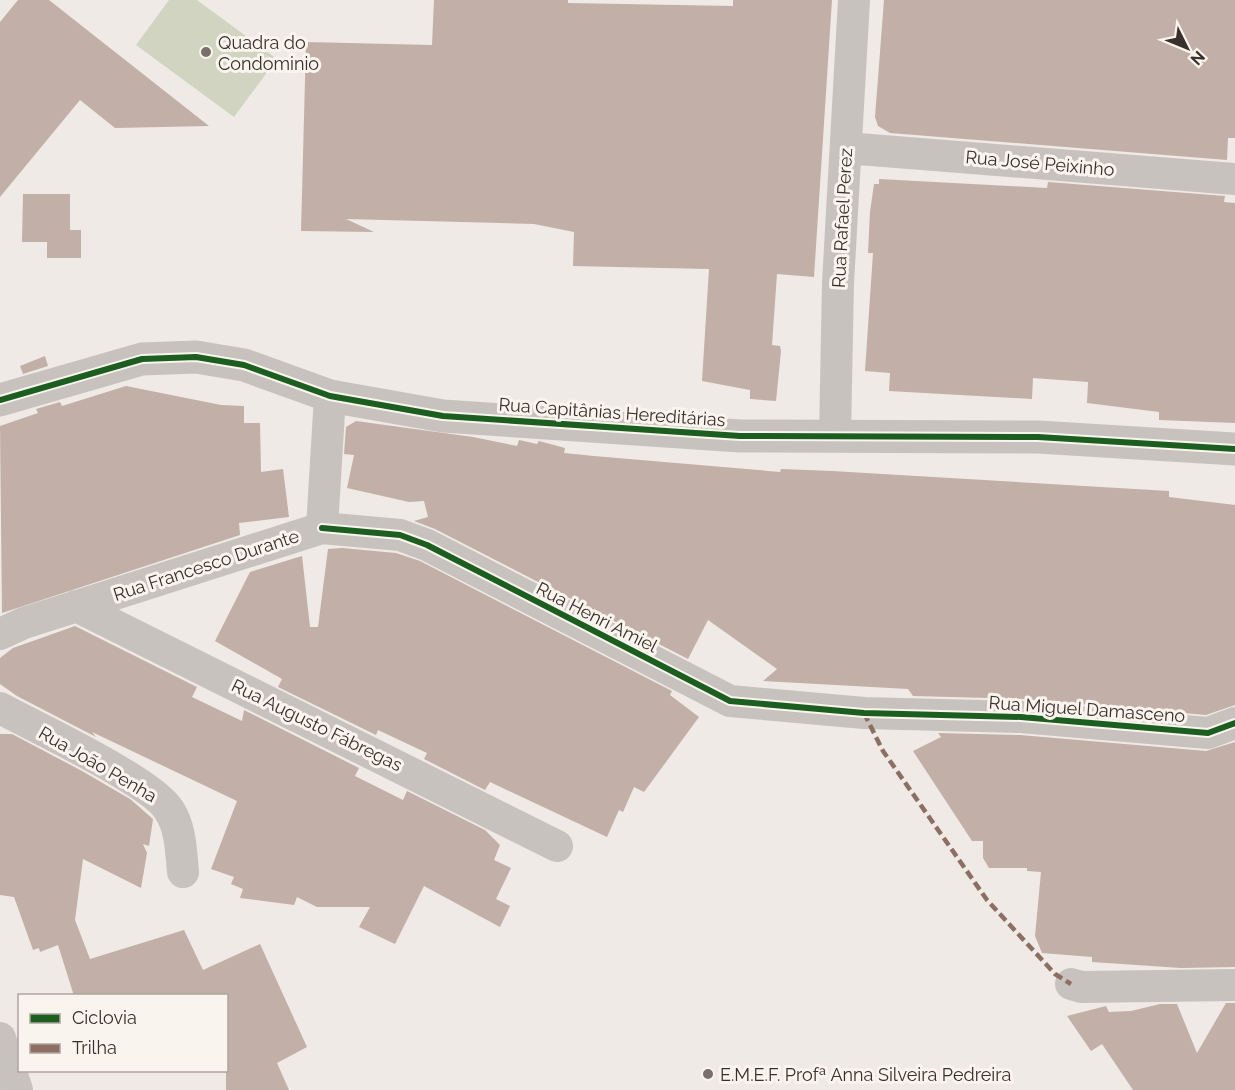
<svg xmlns="http://www.w3.org/2000/svg" width="1235" height="1090" viewBox="0 0 1235 1090" font-family="Raleway,sans-serif">
<style>
.green{fill:#d0d4c0}
.building{fill:#c2afa7}
.lines{fill:none;stroke-linecap:round;stroke-linejoin:round}
.minor{stroke:#c8c2be;stroke-width:32}
.tertiary{stroke:#c8c2be;stroke-width:33}
.quiet{stroke:#8d6e63;stroke-width:4.5;stroke-dasharray:9 4.5;stroke-linecap:butt}
.cycleway-casing{stroke:#faf4ee;stroke-width:10}
.cycleway{stroke:#1b5e20;stroke-width:6}
.poi-dot{fill:#79706c;stroke:#faf4ee;stroke-width:2}
.labels{text-anchor:middle;dominant-baseline:central;stroke-width:6;stroke-linejoin:round;paint-order:stroke}
.poi-label{font-size:18px;fill:#3a2f2b;stroke:#faf4ee;text-anchor:start}
.street-label{font-size:18px;fill:#3a2f2b;stroke:#faf4ee}
</style>
<rect width="100%" height="100%" fill="#efeae5"/>
<path class="green" d="M169,0H197L277,59L234,117L136,45Z"/>
<path class="building" d="M18,0H49L209,126L115,128L80,100L0,197V22Z
M434,0H568V3L733,6V0H832L814,277L777,274L772,345L780,346L781,351L776,401L750,399V390L702,381L709,269L573,266L574,232L534,224L346,219L374,232L301,231L306,42L432,45Z
M884,0H1235V138H1228L1227,160L890,133L878,126L875,117Z
M879,179L1047,188L1048,182L1225,196L1224,202L1235,203V423L1159,420V412L1087,403L1088,382L1033,378L1032,399L889,391L890,373L865,371L873,253H868L870,212L874,184H879Z
M23,194H70V230H81V258H47V242H22Z
M45,356L48,366L23,374L20,366Z
M126,386L221,405L244,406V423H260L261,472L283,469L289,517L239,523L240,535L2,613L0,426L38,413L36,409L60,402L62,406Z
M356,421L473,437L517,446L519,440L537,444L539,441L565,448L564,453L594,456L780,472L781,469L832,471L1169,491V497L1235,505V705L1206,715L1023,699L913,696L908,689L763,681L777,669L708,620L688,659L435,529L414,521L428,517L424,501L409,502L347,488L354,455L344,454L346,427Z
M342,548L396,553L420,561L672,691L670,695L699,717L644,792L634,787L623,812L619,810L607,837L490,782L485,790L424,759L427,753L378,730L376,735L278,687L282,679L215,641L250,572L302,556L310,627H318L328,549Z
M75,626L197,687L192,697L242,721L244,710L359,768L355,776L403,800L407,791L485,830L500,845L494,860L511,868L496,899L510,906L500,927L424,886L395,944L359,927L370,907H317L297,897L294,905L240,898L243,889L231,884L234,877L211,869L237,801L92,732L96,737L17,696L0,684V658L13,648Z
M938,733L1020,735L1206,751L1235,742V967L1181,968L1092,962V957L1042,953L1035,936L1041,872L1027,871V868H989L983,858V841H972L913,751L941,737Z
M0,734H12L82,771L130,799L153,819L149,846L143,844L147,853L141,888L83,859L75,920L90,959L184,930L203,970L260,944L307,1047L277,1063L289,1090H226V996H74L58,945L40,952L39,948L33,950L14,897L0,895Z
M1226,1003H1235V1090H1133L1102,1044L1091,1051L1067,1016L1106,1006L1109,1012L1131,1011L1160,1004H1177L1197,1053Z"/>
<g class="lines">
<path class="minor" d="M846,148L1235,179
M835,436L838,283L854,0
M322,528L400,535L427,545L730,701L864,713L1021,717L1208,733L1235,723
M76,606L557,846
M0,634L24,623L322,528L330,396
M0,708C35,727 151,781 169,810C181,828 181,852 183,872
M1071,984L1081,987L1235,985
M0,1038L17,1090"/>
<path class="tertiary" d="M0,400L142,359L196,357L244,365L330,396L443,416L740,436L1038,437L1235,449"/>
<path class="quiet" d="M864,713L883,751L987,900L1055,974L1071,984"/>
<defs>
<path id="cycleway" d="M0,400L142,359L196,357L244,365L330,396L443,416L740,436L1038,437L1235,449
M322,528L400,535L427,545L730,701L864,713L1021,717L1208,733L1235,723"/>
</defs>
<use href="#cycleway" class="cycleway-casing"/>
<use href="#cycleway" class="cycleway"/>
</g>
<g class="poi-dot">
<circle cx="206" cy="52" r="6"/>
<circle cx="708" cy="1074" r="6"/>
</g>
<g class="labels">
<g class="poi-label">
<text x="218" y="42">Quadra do<tspan x="218" dy="21">Condominio</tspan></text>
<text x="720" y="1074">E.M.E.F. Profª Anna Silveira Pedreira</text>
</g>
<g class="street-label">
<text transform="translate(1040 163) rotate(5)">Rua José Peixinho</text>
<text transform="translate(842 218) rotate(-87)">Rua Rafael Perez</text>
<text transform="translate(612 412) rotate(4)">Rua Capitânias Hereditárias</text>
<text transform="translate(206 565) rotate(-18)">Rua Francesco Durante</text>
<text transform="translate(597 617) rotate(27)">Rua Henri Amiel</text>
<text transform="translate(1087 709) rotate(4)">Rua Miguel Damasceno</text>
<text transform="translate(317 725) rotate(26)">Rua Augusto Fábregas</text>
<text transform="translate(98 764) rotate(30)">Rua João Penha</text>
</g>
</g>
<rect x="18" y="994" width="210" height="78" fill="#faf4ee" stroke="#ada5a0" stroke-width="1.5"/>
<rect x="30" y="1014" width="30" height="9" fill="#1b5e20" stroke="#ada5a0" stroke-width="1.5"/>
<text x="72" y="1024" font-size="18" fill="#3a2f2b">Ciclovia</text>
<rect x="30" y="1044" width="30" height="9" fill="#8d6e63" stroke="#ada5a0" stroke-width="1.5"/>
<text x="72" y="1054" font-size="18" fill="#3a2f2b">Trilha</text>
<g transform="translate(1187 48) rotate(133)" stroke="#faf4ee" stroke-width="4.5" paint-order="stroke">
<path d="M0-4.5L10 22L0 15L-10 22Z" fill="#3a2f2b"/>
<text y="-9" font-size="16" font-weight="bold" text-anchor="middle" fill="#3a2f2b">N</text>
</g>
</svg>
